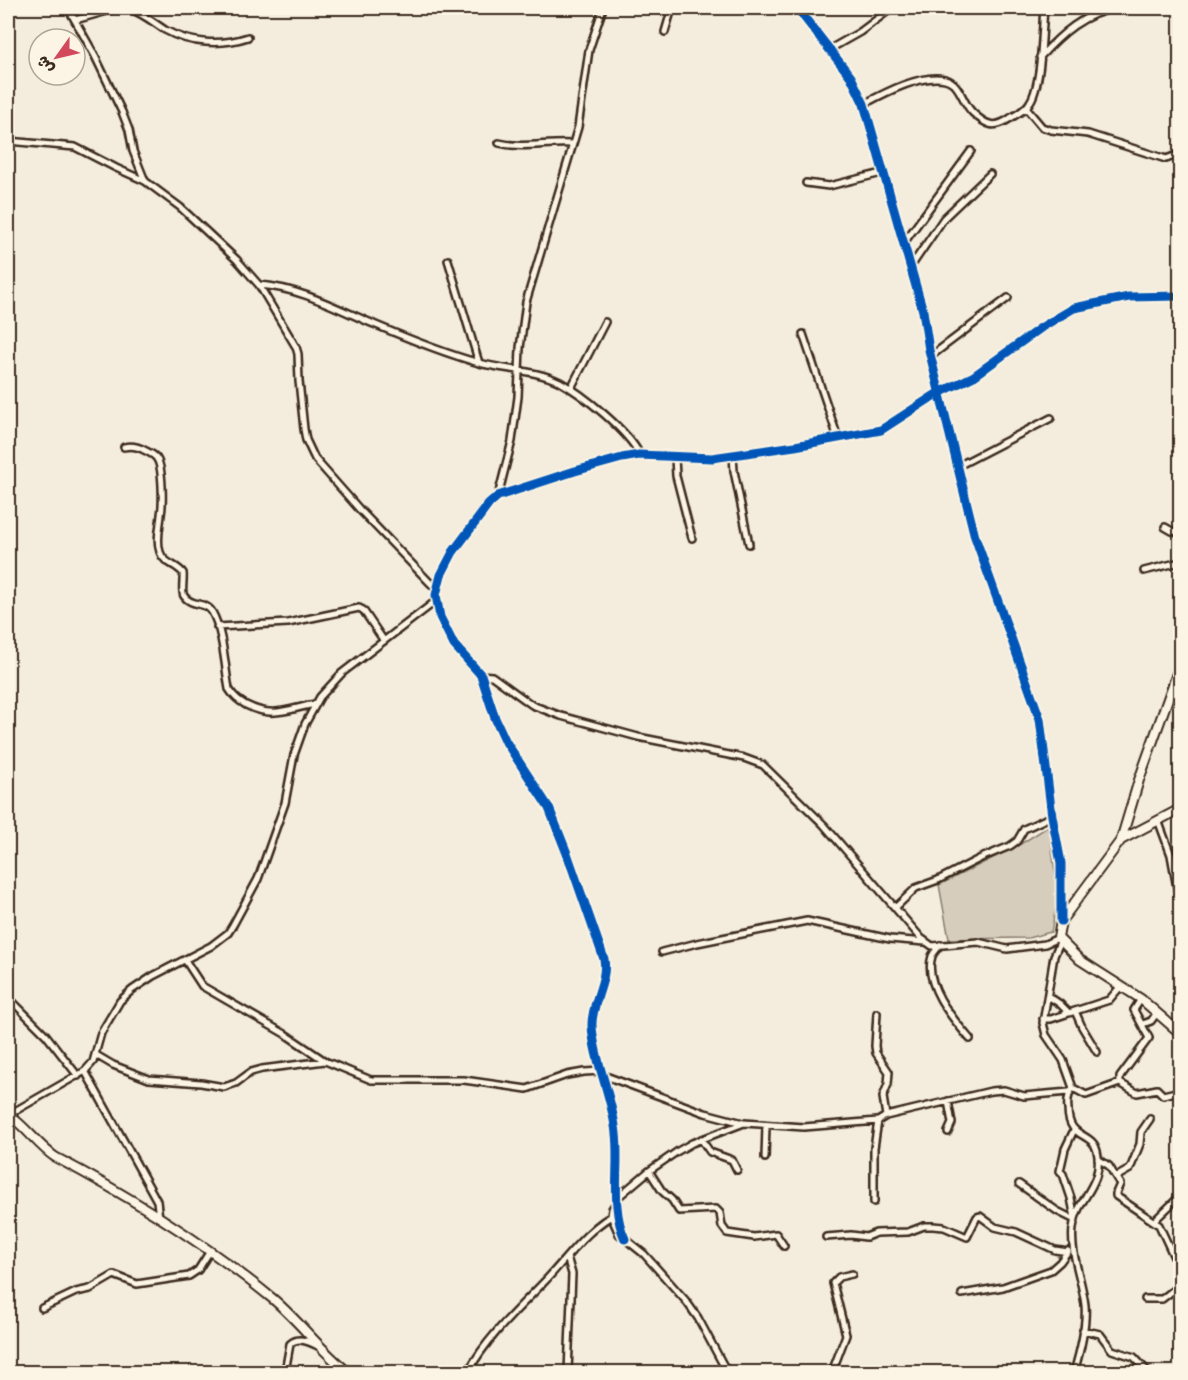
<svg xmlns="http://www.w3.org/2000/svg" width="1188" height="1380" viewBox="0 0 1188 1380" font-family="Mynerve,'Playpen Sans Arabic',sans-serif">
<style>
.green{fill:#d6cdbd;stroke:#887c6e;stroke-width:1.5}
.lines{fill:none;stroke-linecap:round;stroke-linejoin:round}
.street-casing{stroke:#3b2a1e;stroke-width:10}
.secondary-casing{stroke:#3b2a1e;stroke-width:12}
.street{stroke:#fcf5e5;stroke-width:5}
.secondary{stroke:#fcf5e5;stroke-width:8}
.cycleway-casing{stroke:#fcf5e5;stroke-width:13}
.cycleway{stroke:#0057b8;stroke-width:9}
</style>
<rect width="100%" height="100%" fill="#f4eddd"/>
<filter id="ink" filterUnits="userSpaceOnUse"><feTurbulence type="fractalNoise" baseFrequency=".0167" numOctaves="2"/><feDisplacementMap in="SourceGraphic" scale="12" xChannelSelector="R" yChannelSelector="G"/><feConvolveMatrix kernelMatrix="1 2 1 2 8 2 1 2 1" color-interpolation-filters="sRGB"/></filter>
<g filter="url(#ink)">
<path class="green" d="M1049,826L1058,897L1051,932L1028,938L949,939L939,885L1019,845Z"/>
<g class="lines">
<defs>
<path id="street" d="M68,8L94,54L122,112L129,130L133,151L145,181
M128,8C142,13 153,22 165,30C190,44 221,46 248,37
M797,8L851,77L864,104L923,311L929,350L975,537L1040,719L1052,816L1061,863V921
M75,20L118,8
M665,32L672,8
M830,49L860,32L892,8
M1040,57C1061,34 1084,13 1116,8
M864,104C884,93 922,73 945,79C961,83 962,103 973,113C986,125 994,129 1009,119C1017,114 1026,110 1030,102C1042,84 1042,30 1044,8
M1026,108L1042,127L1051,130L1088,134L1166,159L1180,154
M8,141L75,147L116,168L145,181L180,207L237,260L259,285L296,347L298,354L299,381L304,429L306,440L315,459L360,510L436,589
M499,143C524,149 548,142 573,144
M806,183L829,186L882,173
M903,244L971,151
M448,260L479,363
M912,271V265L944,218L990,174
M259,285C301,288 338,309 376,325C409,339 444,353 479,363C505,370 536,370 560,382C584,395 628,431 640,455
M803,334L838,438
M931,356L1008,298
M571,388L605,322
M124,447C132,445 139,447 146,451C150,453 155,455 157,459C163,468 163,504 161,515C160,527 156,540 160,552C164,564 176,564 183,573C184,580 181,591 184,596C191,607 206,601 212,612C223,631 225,667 229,689C234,697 238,700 246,705C273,719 288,709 315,704
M733,455L734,471L749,544
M675,458L676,476L692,538
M958,466L1051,418
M498,496L512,441L518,397L520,348L526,302L578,127L589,50L603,8
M1165,527L1172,531L1180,532
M1144,571L1180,562
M217,627L288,623L359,608L363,610L384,641
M481,675L492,676L532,705L561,716L638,737L744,758L763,765L824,825L921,938L932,946L978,942L1007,949L1045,944L1058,938
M1158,820L1171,855L1180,904
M895,908L916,888L938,880L981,858L1010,846L1017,841L1024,829L1052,816
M1060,942L1054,956L1043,1023L1046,1035L1063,1060L1073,1088C1068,1094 1067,1101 1068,1109C1068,1140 1092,1131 1097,1151C1105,1185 1076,1198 1073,1228C1070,1254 1082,1279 1085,1305C1087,1326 1080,1352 1074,1372
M940,945C938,948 934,952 932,956C923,985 953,1019 970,1039
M662,952L697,943L807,921L890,939L925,942
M185,960L202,986L285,1034L325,1061L371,1080H464L527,1089L567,1075L584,1072L602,1071
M1048,996L1060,1004L1069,1013L1109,1000L1121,986
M8,997L46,1035L78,1076
M1075,1011L1082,1027L1097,1052
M877,1013L875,1046L876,1053L889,1072L888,1084L883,1097L886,1116
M1043,1019H1051L1069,1013
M1143,1024L1151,1021L1157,1013
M96,1055L113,1065L149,1079L201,1083L224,1087L236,1083L251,1072L262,1069L325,1061
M85,1071L157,1201L159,1218
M603,1075L705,1113L743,1123
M1120,1083V1077L1149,1038L1134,1010L1141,999
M1073,1088L1086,1095L1120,1083L1137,1093L1157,1089L1163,1095L1180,1091
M8,1115L85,1071L93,1062L101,1033L120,1001L132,990L153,976L211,946L228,933L233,925L258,879L285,803L294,755L305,724L320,697L342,673L436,601
M1074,1130L1065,1149L1060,1171L1063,1174L1071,1198L1075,1218
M948,1132L952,1123L948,1101
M701,1139L710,1152L732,1160L737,1170
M765,1158L766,1126
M1098,1159L1109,1166L1120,1184L1116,1193V1196L1159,1225L1180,1270
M649,1171L662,1191L672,1200L679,1211L716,1209L720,1213L722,1226L727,1233L754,1237L776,1234L784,1246
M1116,1177L1130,1169L1140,1144L1141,1132L1150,1119
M1019,1184L1057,1211L1075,1220
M617,1198L649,1171L678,1151L692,1143L744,1123L804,1127L878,1121L886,1116L991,1091L1004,1090L1024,1096L1069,1092
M617,1201L612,1209L611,1216L619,1234L644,1254L686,1301L698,1318L727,1372
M874,1202V1148L878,1121
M1154,1221L1180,1196
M826,1237L851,1235L866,1237L876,1233L908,1232L924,1226H933L944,1227L967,1237L977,1217L980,1216L995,1227L1016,1232L1055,1250L1068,1252
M625,1239C610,1207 620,1169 616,1134C613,1098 594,1061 592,1026C591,1003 608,981 604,959L568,856L549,808L506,742L495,718L481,675L454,645L440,617L436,595L441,575L453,552L489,504L498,496L575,471L622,458L639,455L712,458L795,446L881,430L935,395L974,376L1042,327L1074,308L1129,297L1180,296
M567,1257L572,1274L568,1372
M962,1294L1003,1287L1051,1270L1060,1262L1068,1251
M1145,1299H1162L1180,1285
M42,1308L76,1292L90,1289L114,1275L137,1284L189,1276L198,1270L210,1251
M1083,1330L1100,1334L1112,1350L1134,1357L1148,1372
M285,1372L290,1344C299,1336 309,1342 318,1346
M468,1372C488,1336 518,1309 546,1280C566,1259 591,1224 618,1213
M832,1372L846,1335L833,1283L839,1277L852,1274"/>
<path id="secondary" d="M1180,665L1139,780L1121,840L1061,921L1058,938L1080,960L1141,999L1180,1033
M1121,840L1180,809
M8,1115C22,1122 38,1146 55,1157C131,1197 206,1244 273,1299C300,1322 321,1351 348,1372"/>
</defs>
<use href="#street" class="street-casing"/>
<use href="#secondary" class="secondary-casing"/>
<use href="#street" class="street"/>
<use href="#secondary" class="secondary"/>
<defs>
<path id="cycleway" d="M797,8L851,77L864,104L923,311L929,350L975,537L1040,719L1052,816L1061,863V921
M625,1239C610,1207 620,1169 616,1134C613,1098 594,1061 592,1026C591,1003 608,981 604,959L568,856L549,808L506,742L495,718L481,675L454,645L440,617L436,595L441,575L453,552L489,504L498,496L575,471L622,458L639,455L712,458L795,446L881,430L935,395L974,376L1042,327L1074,308L1129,297L1180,296"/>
</defs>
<use href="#cycleway" class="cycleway-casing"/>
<use href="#cycleway" class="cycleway"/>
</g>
</g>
<rect width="1188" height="1380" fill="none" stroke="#fcf5e5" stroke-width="30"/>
<rect x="15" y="15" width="1158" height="1350" fill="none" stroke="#3b2a1e" stroke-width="2" filter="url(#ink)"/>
<g transform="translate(57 57) rotate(236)"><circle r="28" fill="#fcf5e5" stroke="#afa495" stroke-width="1.5"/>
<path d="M0-4.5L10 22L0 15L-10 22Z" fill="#d1495b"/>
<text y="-9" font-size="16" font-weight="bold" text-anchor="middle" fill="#3b2a1e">ش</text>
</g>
</svg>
